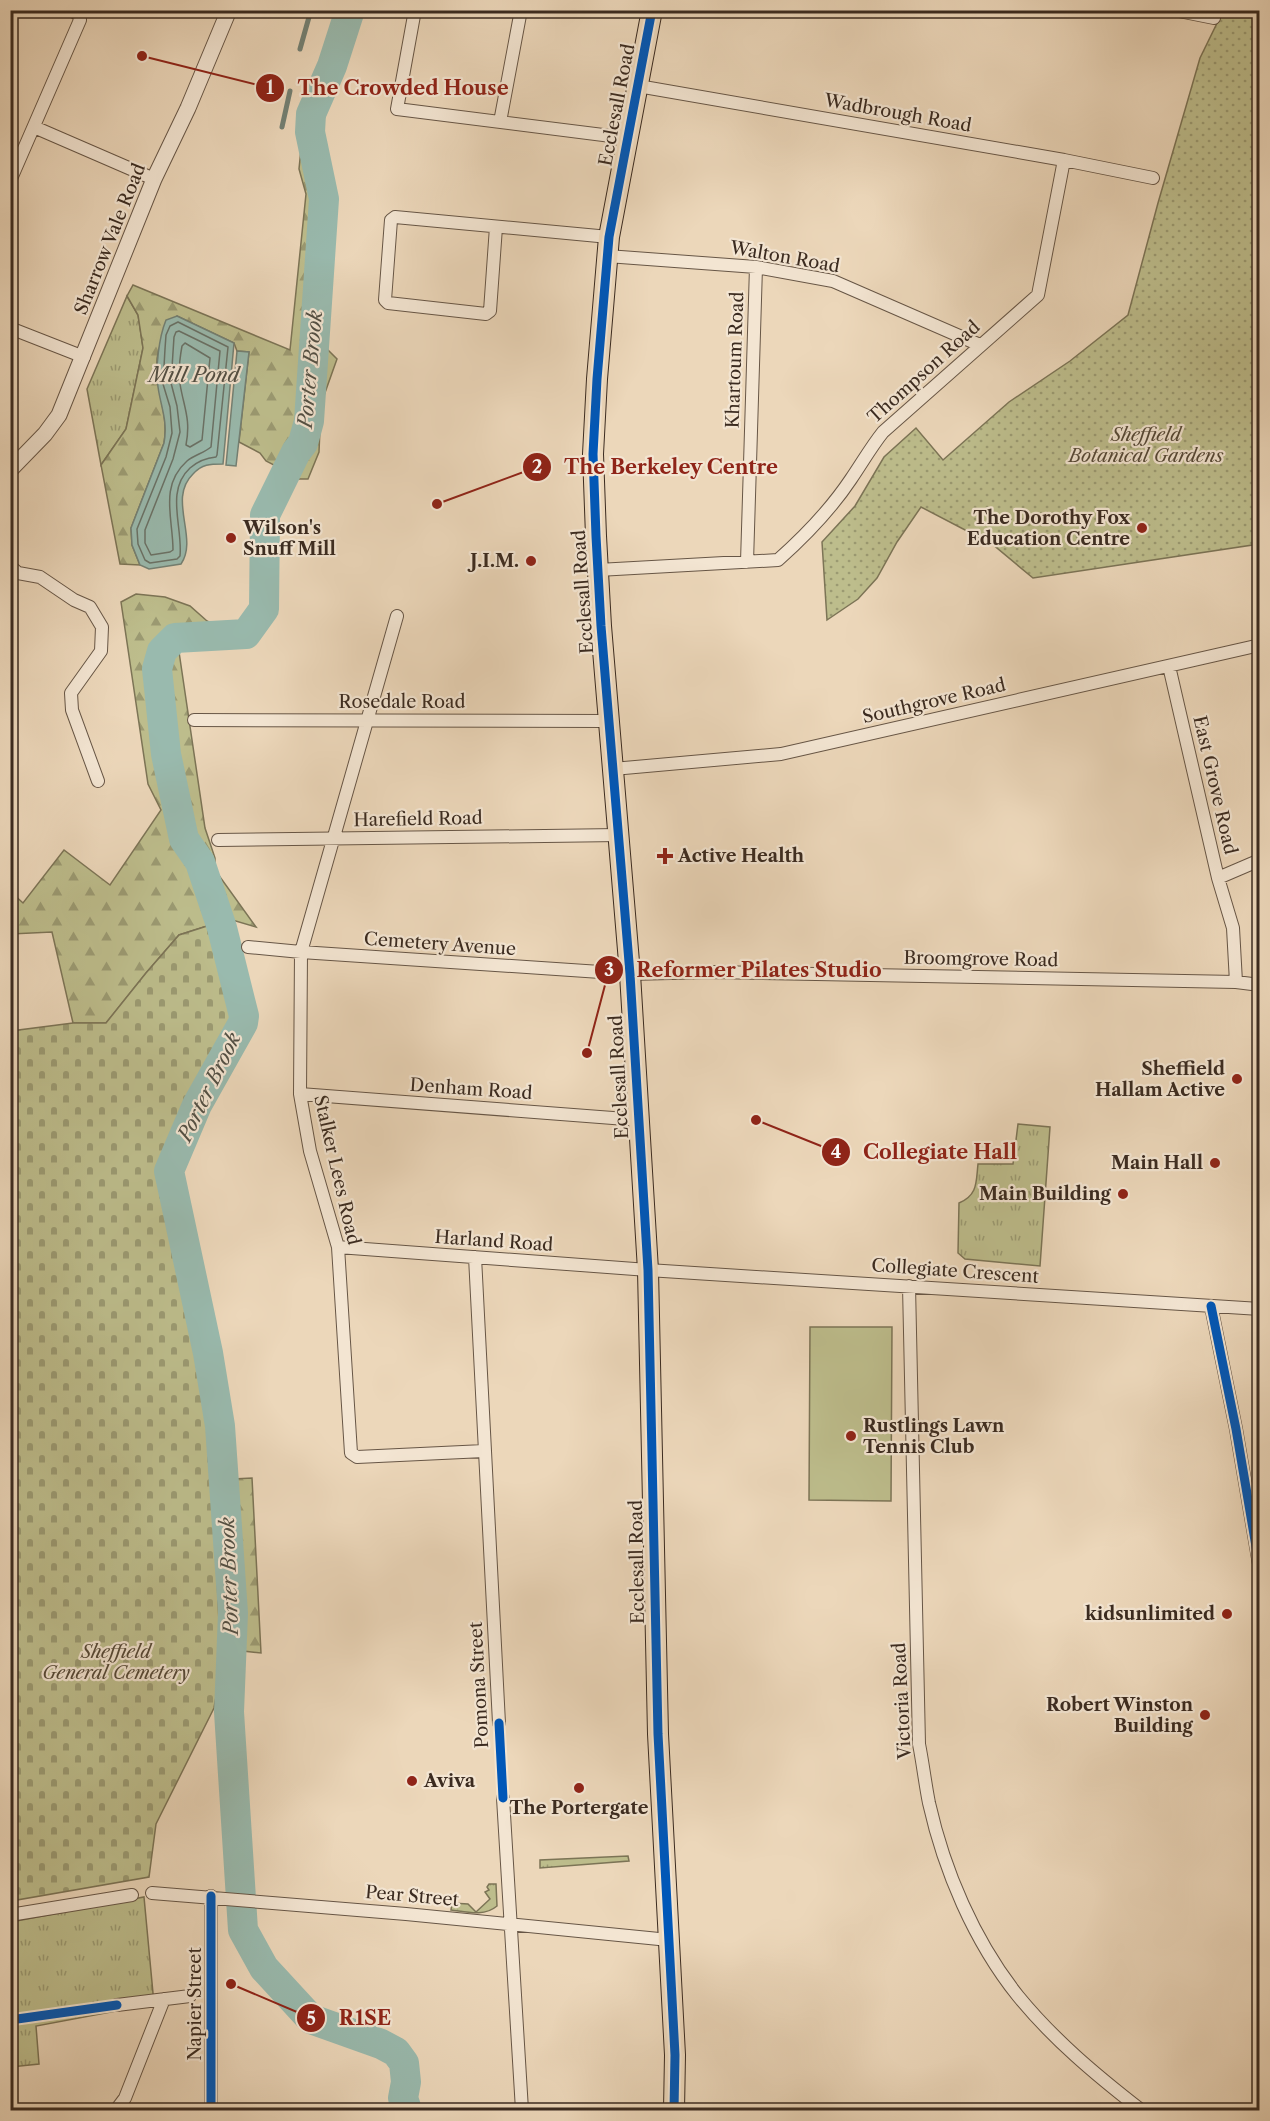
<svg xmlns="http://www.w3.org/2000/svg" width="1270" height="2121" viewBox="0 0 1270 2121" font-family="'Libre Caslon Text',serif">
<style>
.grass{fill:url(#grass-tufts);stroke:#7c7456;stroke-width:1.5}
.forest{fill:url(#forest-firs);stroke:#7c7456;stroke-width:1.5}
.cemetery{fill:url(#cemetery-stones);stroke:#7c7456;stroke-width:1.5}
.garden{fill:url(#garden-dots);stroke:#7c7456;stroke-width:1.5}
.pitch{fill:#bdbd8c;stroke:#7c7456;stroke-width:1.5}
.water{fill:#99baae;stroke:#738175;stroke-width:1.5}
.lines{fill:none;stroke-linecap:round;stroke-linejoin:round}
.shore{stroke:#6a7267;stroke-width:1.5}
.stream{stroke:#738175;stroke-width:5}
.river{stroke:#99baae;stroke-width:30}
.minor-casing{stroke:#675646;stroke-width:14}
.tertiary-casing{stroke:#675646;stroke-width:17}
.primary-casing{stroke:#3b2b20;stroke-width:22}
.minor{stroke:#f3e5d2;stroke-width:12}
.tertiary{stroke:#f3e5d2;stroke-width:15}
.primary{stroke:#ecd7ba;stroke-width:20}
.cycleway-casing{stroke:#f3e5d2;stroke-width:13}
.cycleway{stroke:#0057b8;stroke-width:9}
.poi-dot{fill:#8f2418;stroke:#f3e5d2;stroke-width:2}
.labels{text-anchor:middle;dominant-baseline:central;stroke-width:4.5;stroke-linejoin:round;paint-order:stroke}
.street-label{font-size:18px;fill:#3b2b20;stroke:#f3e5d2}
.park-label{font-size:18px;font-style:italic;fill:#554836;stroke:#f3e5d2}
.poi-label{font-size:18px;font-weight:bold;fill:#3b2b20;stroke:#f3e5d2;text-anchor:end}
.water-label{font-size:20px;font-style:italic;fill:#524f44;stroke:#f3e5d2}
.leader{fill:none;stroke:#8f2418;stroke-width:2}
.callout-dot{fill:#8f2418;stroke:#f3e5d2;stroke-width:2}
.mark-label{font-size:18px;text-anchor:middle;font-weight:bold;fill:#fff}
.callout-label{font-size:20px;text-anchor:middle;font-weight:bold;fill:#8f2418;stroke:#f3e5d2;stroke-width:4.5;stroke-linejoin:round;paint-order:stroke}
</style>
<defs>
<pattern id="grass-tufts" width="24" height="20" patternUnits="userSpaceOnUse" patternTransform="scale(1.5)"><rect width="24" height="20" fill="#bdbd8c"/><path d="M3 7l-1-3M5 7V3M7 7l1-3M15 17l-1-3M17 17v-4M19 17l1-3" fill="none" stroke="#9b9a72"/></pattern>
<pattern id="forest-firs" width="22" height="20" patternUnits="userSpaceOnUse" patternTransform="scale(1.5)"><rect width="22" height="20" fill="#bdbd8c"/><path d="M5 1l3.5 6h-7zM16 11l3.5 6h-7z" fill="#9b9a72"/></pattern>
<pattern id="cemetery-stones" width="16" height="16" patternUnits="userSpaceOnUse" patternTransform="scale(1.5)"><rect width="16" height="16" fill="#bdbd8c"/><path d="M2 7V4a2 2 0 0 1 4 0v3zM10 15v-3a2 2 0 0 1 4 0v3z" fill="#9b9a72"/></pattern>
<pattern id="garden-dots" width="8" height="8" patternUnits="userSpaceOnUse" patternTransform="scale(1.5)"><rect width="8" height="8" fill="#bdbd8c"/><path d="M2 2h.1M6 6h.1" fill="none" stroke="#9b9a72" stroke-width="1.8" stroke-linecap="round"/></pattern>
</defs>
<rect width="100%" height="100%" fill="#ecd7ba"/>
<filter id="stains"><feTurbulence type="fractalNoise" baseFrequency=".00333" numOctaves="4"/><feColorMatrix values="0 0 0 0 .2 0 0 0 0 .09 0 0 0 0 .02 0 0 0 .5 -.17"/></filter>
<radialGradient id="worn" r=".72"><stop offset=".6" stop-color="#630" stop-opacity="0"/><stop offset="1" stop-color="#630" stop-opacity=".3"/></radialGradient>
<path class="grass" d="M127,296L138,315L143,348L126,429L101,465L87,389Z
M1018,1124L1050,1127L1040,1266L965,1259L958,1253L959,1203C978,1195 976,1182 978,1164H1013Z
M628,1856L629,1861L540,1868V1860Z
M489,1884H496L497,1906C484,1917 467,1912 451,1910L452,1903L468,1904L476,1912L490,1899L485,1892L489,1890L487,1887Z
M144,1897L154,2004L36,2026L39,2064L11,2067V1922Z"/>
<path class="forest" d="M342,11H355L319,137L330,193L325,347L337,359L321,404L319,452L308,479H289L278,467L266,461L260,453L239,442L249,352L237,351L234,343L177,316C172,326 162,338 159,349C150,381 170,410 164,443L131,528L132,545L140,565L120,564L101,465L126,429L143,348L138,315L127,296L133,285L290,350L306,194L299,169L305,110L331,48Z
M136,594L165,597L190,606L207,621L243,640L178,645L205,828L215,858V870L256,927L229,919L179,935L146,973L106,1023H73L52,932L11,934V892L23,903L64,850L110,885L161,810L148,784L121,602Z
M252,1478L261,1653L243,1651L233,1479Z"/>
<path class="cemetery" d="M229,919L246,988L240,1023L196,1104L169,1171L209,1391L221,1669L214,1708L156,1824L149,1877L11,1901V1031L73,1023H106L146,973L179,935Z"/>
<path class="garden" d="M1223,11H1259V544L1033,578L992,544L921,507L897,542L877,578L858,599L827,620L822,542L855,506L884,457L916,428L943,460L1009,402L1070,361L1128,315L1158,203L1200,58Z"/>
<path class="pitch" d="M810,1327H892L891,1501L809,1500Z"/>
<path class="water" d="M177,316L234,343L223,464C210,464 202,464 193,474C167,499 199,538 181,564L149,569L140,565L132,545L131,528L164,443C168,421 161,408 158,387C155,369 159,337 166,320Z
M237,351L249,352L236,466L226,465Z
M269,570L270,617L252,639L246,627L260,607L259,571Z"/>
<g class="lines">
<path class="shore" d="M178,322L228,347L217,455L216,457C205,458 198,461 190,468C165,491 183,527 180,556L177,559L150,563L145,560L138,544L137,529L166,457L172,433L170,407L163,384L165,349L166,335L170,326Z
M179,331L220,351L211,447C204,453 194,455 187,461C159,486 173,518 173,550L170,552L151,555L145,543V530L173,459L180,432L177,406L171,383L174,337L176,332Z
M185,343L210,358L202,440L190,447L186,445C191,419 184,408 180,384C178,372 180,357 182,346Z"/>
<path class="stream" d="M300,49L311,10
M282,127L290,91"/>
<path class="river" d="M350,10L332,66L311,114L310,132L324,199L309,421L303,443L296,452L265,515L264,609L246,634L175,638L162,651L157,669L166,754L184,839L200,862L222,928L244,1016L243,1023L197,1105L169,1171L208,1353L220,1426L233,1613L229,1712L243,1930L264,1968L311,2019L381,2044L396,2052L404,2063L406,2082L403,2098L407,2110"/>
<defs>
<path id="minor" d="M415,10L397,109L627,138
M1174,10L1214,18
M638,86L1064,160L1153,178
M500,122L521,10
M34,127L154,179
M10,181L80,20L78,14L70,10
M496,227L490,311L486,314L388,303L385,300L391,220L395,217L609,237
M607,256L756,267L833,281L980,345
M10,328L84,357
M747,562L756,267
M10,566L18,573L40,577L74,600L90,607L102,627L101,651L71,693L72,710L98,781
M598,570L778,560C805,536 831,509 851,479C862,463 871,447 883,432L1038,295L1064,160
M397,616L301,952L300,1094L310,1151L338,1247L351,1453L357,1457L484,1451
M1169,666L1218,878L1233,928L1236,982
M194,720L609,721
M613,769L781,754L1260,645
M218,840L619,835
M1218,878L1260,860
M248,947L301,952L630,974L712,972L1236,982L1260,985
M300,1094L639,1120
M338,1247L648,1270L1260,1309
M475,1257L499,1723
M909,1286L919,1744C923,1764 925,1783 929,1803C944,1870 974,1941 1018,1996C1054,2040 1096,2075 1141,2110
M1211,1306L1236,1429L1260,1570
M503,1798L522,2110
M152,1893L406,1914L669,1940
M211,1896V2110
M10,1915L132,1895
M117,2005L190,1996
M116,2110L125,2098L164,1999"/>
<path id="tertiary" d="M10,470L45,434L59,415L154,179L188,108L229,10"/>
<path id="primary" d="M652,10L609,237L597,379L593,454L596,536L601,626L630,974L648,1270L658,1734L675,2055L674,2110"/>
</defs>
<use href="#minor" class="minor-casing"/>
<use href="#tertiary" class="tertiary-casing"/>
<use href="#primary" class="primary-casing"/>
<use href="#minor" class="minor"/>
<use href="#tertiary" class="tertiary"/>
<use href="#primary" class="primary"/>
<defs>
<path id="cycleway" d="M652,10L609,237L597,379L593,454L596,536L601,626L630,974L648,1270L658,1734L675,2055L674,2110
M1211,1306L1236,1429L1260,1570
M499,1723L503,1798
M211,1896V2110
M10,2020L117,2005"/>
</defs>
<use href="#cycleway" class="cycleway-casing"/>
<use href="#cycleway" class="cycleway"/>
</g>
<g class="poi-dot">
<circle cx="1142" cy="528" r="6"/>
<circle cx="231" cy="538" r="6"/>
<circle cx="531" cy="561" r="6"/>
<path d="M662 847h6v6h6v6h-6v6h-6v-6h-6v-6h6z"/>
<circle cx="1237" cy="1079" r="6"/>
<circle cx="1215" cy="1163" r="6"/>
<circle cx="1123" cy="1194" r="6"/>
<circle cx="851" cy="1436" r="6"/>
<circle cx="1227" cy="1614" r="6"/>
<circle cx="1205" cy="1715" r="6"/>
<circle cx="412" cy="1781" r="6"/>
<circle cx="579" cy="1788" r="6"/>
</g>
<g class="labels">
<g class="street-label">
<text transform="translate(617 105) rotate(-79)">Ecclesall Road</text>
<text transform="translate(898 113) rotate(10)">Wadbrough Road</text>
<text transform="translate(110 239) rotate(-68)">Sharrow Vale Road</text>
<text transform="translate(785 257) rotate(10)">Walton Road</text>
<text transform="translate(735 360) rotate(-88)">Khartoum Road</text>
<text transform="translate(924 372) rotate(-42)">Thompson Road</text>
<text transform="translate(583 592) rotate(-94)">Ecclesall Road</text>
<text transform="translate(934 701) rotate(-13)">Southgrove Road</text>
<text x="402" y="702">Rosedale Road</text>
<text transform="translate(1215 785) rotate(77)">East Grove Road</text>
<text transform="translate(418 819) rotate(-1)">Harefield Road</text>
<text transform="translate(440 944) rotate(4)">Cemetery Avenue</text>
<text transform="translate(981 959) rotate(1)">Broomgrove Road</text>
<text transform="translate(619 1077) rotate(-93)">Ecclesall Road</text>
<text transform="translate(471 1089) rotate(4)">Denham Road</text>
<text transform="translate(337 1170) rotate(77)">Stalker Lees Road</text>
<text transform="translate(494 1241) rotate(4)">Harland Road</text>
<text transform="translate(955 1271) rotate(4)">Collegiate Crescent</text>
<text transform="translate(637 1562) rotate(-91)">Ecclesall Road</text>
<text transform="translate(479 1685) rotate(-93)">Pomona Street</text>
<text transform="translate(902 1701) rotate(-93)">Victoria Road</text>
<text transform="translate(412 1896) rotate(5)">Pear Street</text>
<text transform="translate(195 2004) rotate(-90)">Napier Street</text>
</g>
<g class="park-label">
<text x="1146" y="435">Sheffield<tspan x="1146" dy="21">Botanical Gardens</tspan></text>
<text x="116" y="1652">Sheffield<tspan x="116" dy="21">General Cemetery</tspan></text>
</g>
<g class="poi-label">
<text x="1130" y="518">The Dorothy Fox<tspan x="1130" dy="21">Education Centre</tspan></text>
<text x="243" y="528" text-anchor="start">Wilson's<tspan x="243" dy="21">Snuff Mill</tspan></text>
<text x="519" y="561">J.I.M.</text>
<text x="678" y="856" text-anchor="start">Active Health</text>
<text x="1225" y="1069">Sheffield<tspan x="1225" dy="21">Hallam Active</tspan></text>
<text x="1203" y="1163">Main Hall</text>
<text x="1111" y="1194">Main Building</text>
<text x="863" y="1426" text-anchor="start">Rustlings Lawn<tspan x="863" dy="21">Tennis Club</tspan></text>
<text x="1215" y="1614">kidsunlimited</text>
<text x="1193" y="1705">Robert Winston<tspan x="1193" dy="21">Building</tspan></text>
<text x="424" y="1781" text-anchor="start">Aviva</text>
<text x="579" y="1808" text-anchor="middle">The Portergate</text>
</g>
<g class="water-label">
<text transform="translate(310 369) rotate(-85)">Porter Brook</text>
<text x="194" y="375">Mill Pond</text>
<text transform="translate(209 1087) rotate(-64)">Porter Brook</text>
<text transform="translate(229 1576) rotate(-92)">Porter Brook</text>
</g>
</g>
<path class="leader" d="M142 56L270 88M437 504L537 467M587 1053L609 970M756 1120L836 1152M231 1984L311 2018"/>
<g class="callout-dot">
<circle cx="142" cy="56" r="6"/>
<circle cx="437" cy="504" r="6"/>
<circle cx="587" cy="1053" r="6"/>
<circle cx="756" cy="1120" r="6"/>
<circle cx="231" cy="1984" r="6"/>
<circle cx="270" cy="88" r="15"/>
<circle cx="537" cy="467" r="15"/>
<circle cx="609" cy="970" r="15"/>
<circle cx="836" cy="1152" r="15"/>
<circle cx="311" cy="2018" r="15"/>
</g>
<g class="mark-label">
<text x="270" y="94">1</text>
<text x="537" y="473">2</text>
<text x="609" y="976">3</text>
<text x="836" y="1158">4</text>
<text x="311" y="2025">5</text>
</g>
<g class="callout-label">
<text x="403" y="95">The Crowded House</text>
<text x="671" y="474">The Berkeley Centre</text>
<text x="759" y="977">Reformer Pilates Studio</text>
<text x="940" y="1159">Collegiate Hall</text>
<text x="365" y="2025">R1SE</text>
</g>
<rect width="1270" height="2121" fill="none" stroke="#ecd7ba" stroke-width="36"/>
<rect x="12" y="12" width="1246" height="2097" fill="none" stroke="#3b2b20" stroke-width="3"/>
<rect x="18" y="18" width="1234" height="2085" fill="none" stroke="#3b2b20" stroke-width="1.5"/>
<rect width="100%" height="100%" filter="url(#stains)"/>
<rect width="100%" height="100%" fill="url(#worn)"/>
</svg>
